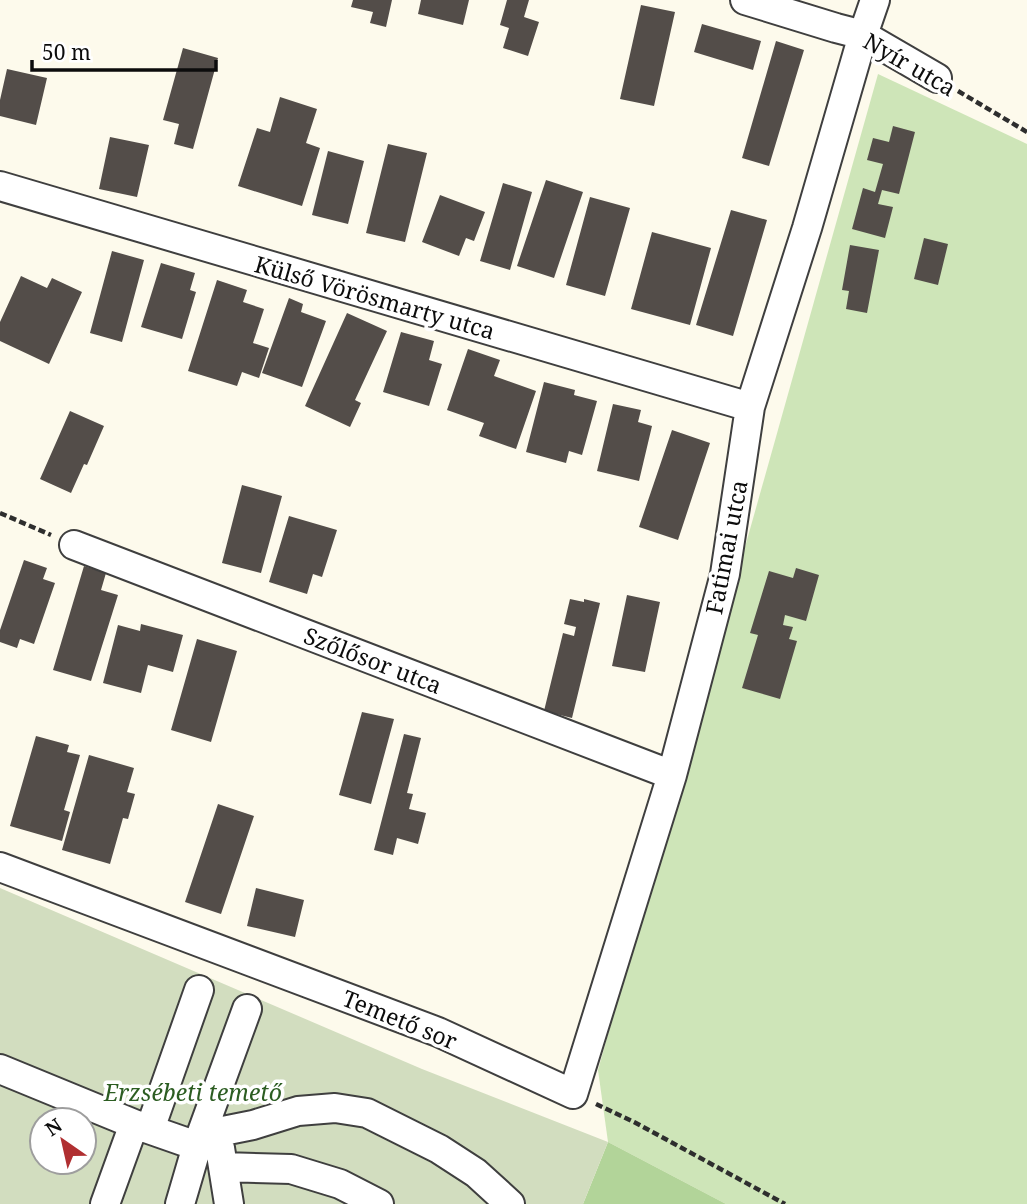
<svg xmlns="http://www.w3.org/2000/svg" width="1027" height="1204" viewBox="0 0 1027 1204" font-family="'Noto Serif',serif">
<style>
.green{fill:#cee5b8}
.forest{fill:#b2d499}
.cemetery{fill:#d2ddbf;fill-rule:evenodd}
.building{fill:#534d49}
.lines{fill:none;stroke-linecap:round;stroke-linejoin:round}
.minor-casing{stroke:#3f3f3f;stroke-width:32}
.path{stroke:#2e2e2e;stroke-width:4.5;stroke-dasharray:7 3.5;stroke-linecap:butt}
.minor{stroke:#fff;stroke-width:28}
.labels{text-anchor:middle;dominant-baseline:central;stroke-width:7;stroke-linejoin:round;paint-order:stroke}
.street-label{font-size:23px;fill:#0c0c0c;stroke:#fff}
.park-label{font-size:23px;font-style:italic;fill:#2c5d22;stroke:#fff}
</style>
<rect width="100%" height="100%" fill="#fdfaec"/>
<path class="green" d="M878,74L1027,144V1204H726L608,1142L598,1070Z"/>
<path class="forest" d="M608,1142L726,1204H583Z"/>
<path class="cemetery" d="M0,888L422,1069L608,1142L583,1204H0ZM42,1120H84V1162H42Z"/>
<path class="building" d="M353,0H392L386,27L370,23L373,12L351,7Z
M421,0H469L463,25L418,14Z
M507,0H529L524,17L539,22L528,56L503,48L509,28L500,25Z
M641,5L675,12L654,106L620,99Z
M702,24L761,41L753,70L694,52Z
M776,41L804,50L769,166L742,158Z
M183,48L218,58L193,149L174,144L179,124L163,120Z
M7,69L47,78L36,125L0,116V100Z
M280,97L317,109L306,143L320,148L302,206L238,186L257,128L270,132Z
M893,126L915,132L899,194L882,190L878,204L893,207L885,238L852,229L863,188L875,192L883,164L867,160L873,138L889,142Z
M110,137L149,145L137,197L99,189Z
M388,144L427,153L405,242L366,233Z
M328,151L364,161L348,224L312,215Z
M546,180L583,192L554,278L517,266Z
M503,183L532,192L510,270L480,261Z
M440,195L485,212L474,241L466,238L459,256L422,242Z
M590,197L630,208L605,296L566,285Z
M731,210L767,220L733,336L696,325Z
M652,232L711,248L690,325L631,309Z
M924,238L948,244L938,285L914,279Z
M850,245L879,250L867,313L846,309L849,291L842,290Z
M112,251L144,260L122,342L90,333Z
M161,263L195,273L190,290L196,292L182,339L141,327Z
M21,276L47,288L52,278L82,292L49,364L0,341V322Z
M217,280L247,290L243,302L264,309L253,343L269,348L259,378L242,372L237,386L188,371Z
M289,298L303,304L301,312L326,321L302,387L262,373Z
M347,313L387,331L355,400L361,403L350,427L305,406Z
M401,332L434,341L429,360L442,364L429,406L383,392Z
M468,349L500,360L494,376L536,391L516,449L479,436L484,423L447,410Z
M544,382L575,390L574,395L597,401L582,455L569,451L566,463L526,452Z
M613,404L641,410L638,422L652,426L639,481L597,471Z
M70,411L104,426L87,465L84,464L71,493L40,479Z
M672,430L710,443L678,540L639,527Z
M242,485L282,496L261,573L222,563Z
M289,516L337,530L322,577L313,574L307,594L269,582Z
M24,560L47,568L43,579L55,583L34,644L20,639L17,648L0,642V630Z
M84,566L106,573L101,590L118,595L91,681L53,670Z
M796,568L819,575L806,621L785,615L783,625L793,627L789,639L797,641L780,699L742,688L758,635L750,633L769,571L793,578Z
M627,595L660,602L645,672L612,666Z
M570,599L584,602V599L600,603L572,718L544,711L563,633L574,636L576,627L564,624Z
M141,624L183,635L173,672L148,665L141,693L103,683L118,625L140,631Z
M197,639L237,651L211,742L171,730Z
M362,712L394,719L371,804L339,795Z
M404,734L421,738L407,793L413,794L409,809L426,813L418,844L397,838L393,855L374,850Z
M36,736L69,745L67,752L80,755L64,810L70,812L62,841L10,826Z
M89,755L134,768L127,792L135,794L128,819L123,818L110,864L62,850Z
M218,804L254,816L221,914L185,902Z
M256,888L304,900L295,937L247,926Z"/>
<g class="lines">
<defs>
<path id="minor" d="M745,0L836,28L863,35L937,78
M0,186L750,407
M74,545L672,775
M0,867L438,1032L573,1094L672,775L725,574L750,407L807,228L863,35L875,0
M0,1069L134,1124L197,1146L218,1132L253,1125L298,1111L335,1108L367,1113L439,1149L476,1173L510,1204
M150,1129L199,990
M220,1148L229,1204
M223,1167L291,1169L340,1184L379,1204
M105,1204L134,1124
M180,1204L197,1146L247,1009"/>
</defs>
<use href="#minor" class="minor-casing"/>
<path class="path" d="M958,91L1027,132
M0,513L51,535
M596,1104L634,1122L785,1204"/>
<use href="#minor" class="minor"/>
</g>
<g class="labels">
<g class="street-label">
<text transform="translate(910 64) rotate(30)">Nyír utca</text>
<text transform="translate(375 297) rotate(16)">Külső Vörösmarty utca</text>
<text transform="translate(726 547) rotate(-79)">Fatimai utca</text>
<text transform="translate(373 660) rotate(21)">Szőlősor utca</text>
<text transform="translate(400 1019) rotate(22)">Temető sor</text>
</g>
<g class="park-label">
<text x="193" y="1092">Erzsébeti temető</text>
</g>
</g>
<g transform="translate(63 1141) rotate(326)"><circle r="33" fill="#ffffff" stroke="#9e9e9e" stroke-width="2"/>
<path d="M0-5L12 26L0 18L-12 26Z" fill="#b02f31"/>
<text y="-10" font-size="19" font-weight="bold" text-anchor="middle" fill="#0c0c0c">N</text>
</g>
<path d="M32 60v10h184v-10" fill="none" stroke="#0c0c0c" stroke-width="3.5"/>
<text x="42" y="60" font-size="21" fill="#0c0c0c" stroke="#ffffff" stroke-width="5" paint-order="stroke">50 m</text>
</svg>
